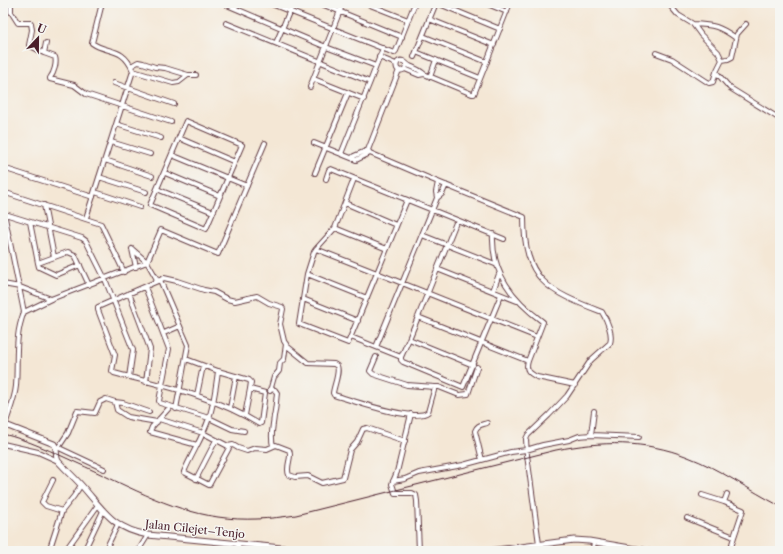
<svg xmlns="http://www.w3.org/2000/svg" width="783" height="554" viewBox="0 0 783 554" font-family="'Libre Caslon Text',serif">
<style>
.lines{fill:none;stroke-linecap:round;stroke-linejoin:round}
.minor-casing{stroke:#643d44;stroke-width:6}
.major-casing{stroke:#643d44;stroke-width:7}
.minor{stroke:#fff;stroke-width:4}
.major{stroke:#fff;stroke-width:5}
.rail{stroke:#4a1f2b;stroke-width:1}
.labels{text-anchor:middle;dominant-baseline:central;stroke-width:3;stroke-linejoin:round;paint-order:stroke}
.street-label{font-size:11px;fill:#4a1f2b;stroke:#f6f6f2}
</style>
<rect width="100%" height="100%" fill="#f6f6f2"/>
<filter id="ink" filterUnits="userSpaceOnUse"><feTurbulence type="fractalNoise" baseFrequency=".025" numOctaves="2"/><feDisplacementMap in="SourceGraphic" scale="8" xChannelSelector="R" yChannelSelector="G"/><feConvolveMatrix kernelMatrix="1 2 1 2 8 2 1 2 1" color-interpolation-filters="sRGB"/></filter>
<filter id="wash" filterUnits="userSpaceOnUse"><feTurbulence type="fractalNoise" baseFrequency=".012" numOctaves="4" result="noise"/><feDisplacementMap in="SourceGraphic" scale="16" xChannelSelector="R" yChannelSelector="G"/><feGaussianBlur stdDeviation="0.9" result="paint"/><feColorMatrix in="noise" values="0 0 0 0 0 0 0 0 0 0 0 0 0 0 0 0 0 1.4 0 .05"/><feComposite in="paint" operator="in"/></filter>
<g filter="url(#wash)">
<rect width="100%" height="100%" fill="#f4e7d5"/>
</g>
<g filter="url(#ink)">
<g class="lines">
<defs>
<path id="minor" d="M11,3V12L18,23H31L32,30L29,45L44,53
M227,3V5L326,47L376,66
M269,3L394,53L396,51L415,3
M319,3L402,37
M365,3L408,20
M437,3L500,29
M485,3L507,12
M668,3L678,15L693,24L701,35L718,52L722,60L716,72L730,88L780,119
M429,19L494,45
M226,23L370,82L383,48
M693,24C714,25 719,26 736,38
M423,36L487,62
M46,43L44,53L55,57C57,63 54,73 50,78V79L74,85L86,94L171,122
M276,43L293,3
M416,52L480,78
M656,53L672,59L709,83L713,82L716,72
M379,57L396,64
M414,57L436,3
M722,60L728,59L732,57L737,34L746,24
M406,65L405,69C394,76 394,58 403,61C406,62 407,65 410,66C415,68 420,70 424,74L472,94H474L510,3
M131,66L138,62L143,63L155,67L165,68L188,75
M405,69L419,75L424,74
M133,71L173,83L179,82L188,75H196
M430,77L436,60
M314,79L364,99
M114,83L174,104
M310,87L343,3
M186,121L242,145L206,229L150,205Z
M116,124L161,138
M179,138L235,162
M111,142L150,154
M314,143L356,160L370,153
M368,150L370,153L438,182L524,217C524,280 547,291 602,312C607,320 613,334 610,343L591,360L567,396L549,415L528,435L526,439L527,455L539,544
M341,154L370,82
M172,155L247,186
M352,158L354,156L368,150L399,70
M105,160L152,176
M3,168L93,197
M165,173L220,196
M315,173L348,93
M99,177L146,192
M326,179L329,170L331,169L504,239
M157,189L213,212
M3,192L101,224L124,272
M95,192L140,207
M437,198L436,192L438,182
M407,200L377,273L537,337
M345,203L396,225
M44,205L54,257
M3,208L24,312C14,337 18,360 16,386C15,398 9,412 5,425
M5,214L82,238L86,241L105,279L133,350L129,377
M86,218L133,71C123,46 107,54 92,43L102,3
M457,220L418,317L528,361L543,322C513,300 491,273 493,234
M30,222L38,263L68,252L75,255L89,285
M335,228L387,249
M422,235L495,264
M132,249L147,262L161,230L218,254L265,143
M132,249L136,267
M316,249L377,273L348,343L299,324L307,274L314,252L316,249L335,228L354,179
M38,263L39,267L56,275L80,265
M437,269L517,301
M307,274L367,298
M160,280L164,278L177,281L204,290L214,292L227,299L235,301L257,296L269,303L282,307L283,309L280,324L284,341L287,346L308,363L334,364L337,366C340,372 334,385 333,393L334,395C351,400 415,423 428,412L435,387H439L459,395L468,394L477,367
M3,284L20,287L51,299
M145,287L169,349L159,401L160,403L209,418L232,429L244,431
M493,291L499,274
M129,293L150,349L146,382
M303,299L358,321
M24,312L51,299L147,262L158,281
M418,317L409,339L473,365
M164,333L180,326
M351,337L401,357L409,339
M376,347L437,198L442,194L446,185
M376,357L370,371L373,374L407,385L435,387
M401,357V360L403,362L463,387L501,295
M528,361C525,370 529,373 537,377L575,385
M270,389L275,390L277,393C276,400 276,408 274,416C273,427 270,435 273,446
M270,391L274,377L279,371L280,363L284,359L286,344
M197,395L203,366
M115,402L117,410L128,417L157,422
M170,407L152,427L150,432L197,445
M230,408L236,376
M176,409L188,345L160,280L98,307V310L115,355L112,371L114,373C164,386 214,396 259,424L261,423L265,393L250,389L251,382L249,380L218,371L186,359
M411,414L397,472L392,484L395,493H412L416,495L417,501L419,551
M245,415L250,389
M159,419L203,433L228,446L229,448L209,485L184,472C192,453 203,437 209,418C214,403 216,387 218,371
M591,435L639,437
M3,444L38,452L58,461
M228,446L233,445L238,448L247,451L255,448L267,449L276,445L289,450C293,457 285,466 289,475L295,477L308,476L322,483L343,478L350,450L357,442L363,429L367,428L405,441
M57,447L104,469
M58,448L68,433L77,411L95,413L100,402L106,399L115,402L123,403L149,412
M482,460L475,431C477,425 481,425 487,423
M196,479L216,440
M53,480L42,502L46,506L62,511
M393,481L405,479L419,473L463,465L511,452L526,450L543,445L569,440L579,436L591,435L594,411
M702,495L724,502L727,494
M724,502L743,510L734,537
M687,518L734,537L730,551
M49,551L62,511L74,496L81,485
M65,551L98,505
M84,551L103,511
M105,551L118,524
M138,551L148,535
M237,551L239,544
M591,551L593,548L594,542"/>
<path id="major" d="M3,424L54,444C58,449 55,456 58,461C66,470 75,478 82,486C104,511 113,529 148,535L312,551
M489,551L574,540L589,541L648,551"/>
</defs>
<use href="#minor" class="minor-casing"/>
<use href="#major" class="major-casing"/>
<use href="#minor" class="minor"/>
<use href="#major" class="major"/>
<path class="rail" d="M3,434C28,440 53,452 77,463C122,483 168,510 218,517C244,521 270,519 296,515L556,450C601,441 645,440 688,457C720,469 749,490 780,506"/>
</g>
</g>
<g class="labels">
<g class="street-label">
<text transform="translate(195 529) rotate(6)">Jalan Cilejet–Tenjo</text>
</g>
</g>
<rect width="783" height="554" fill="none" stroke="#f6f6f2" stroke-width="16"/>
<g transform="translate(38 38) rotate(22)" stroke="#f6f6f2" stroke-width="3" paint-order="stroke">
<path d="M0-3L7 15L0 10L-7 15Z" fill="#4a1f2b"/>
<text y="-6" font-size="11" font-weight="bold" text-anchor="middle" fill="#4a1f2b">U</text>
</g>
</svg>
